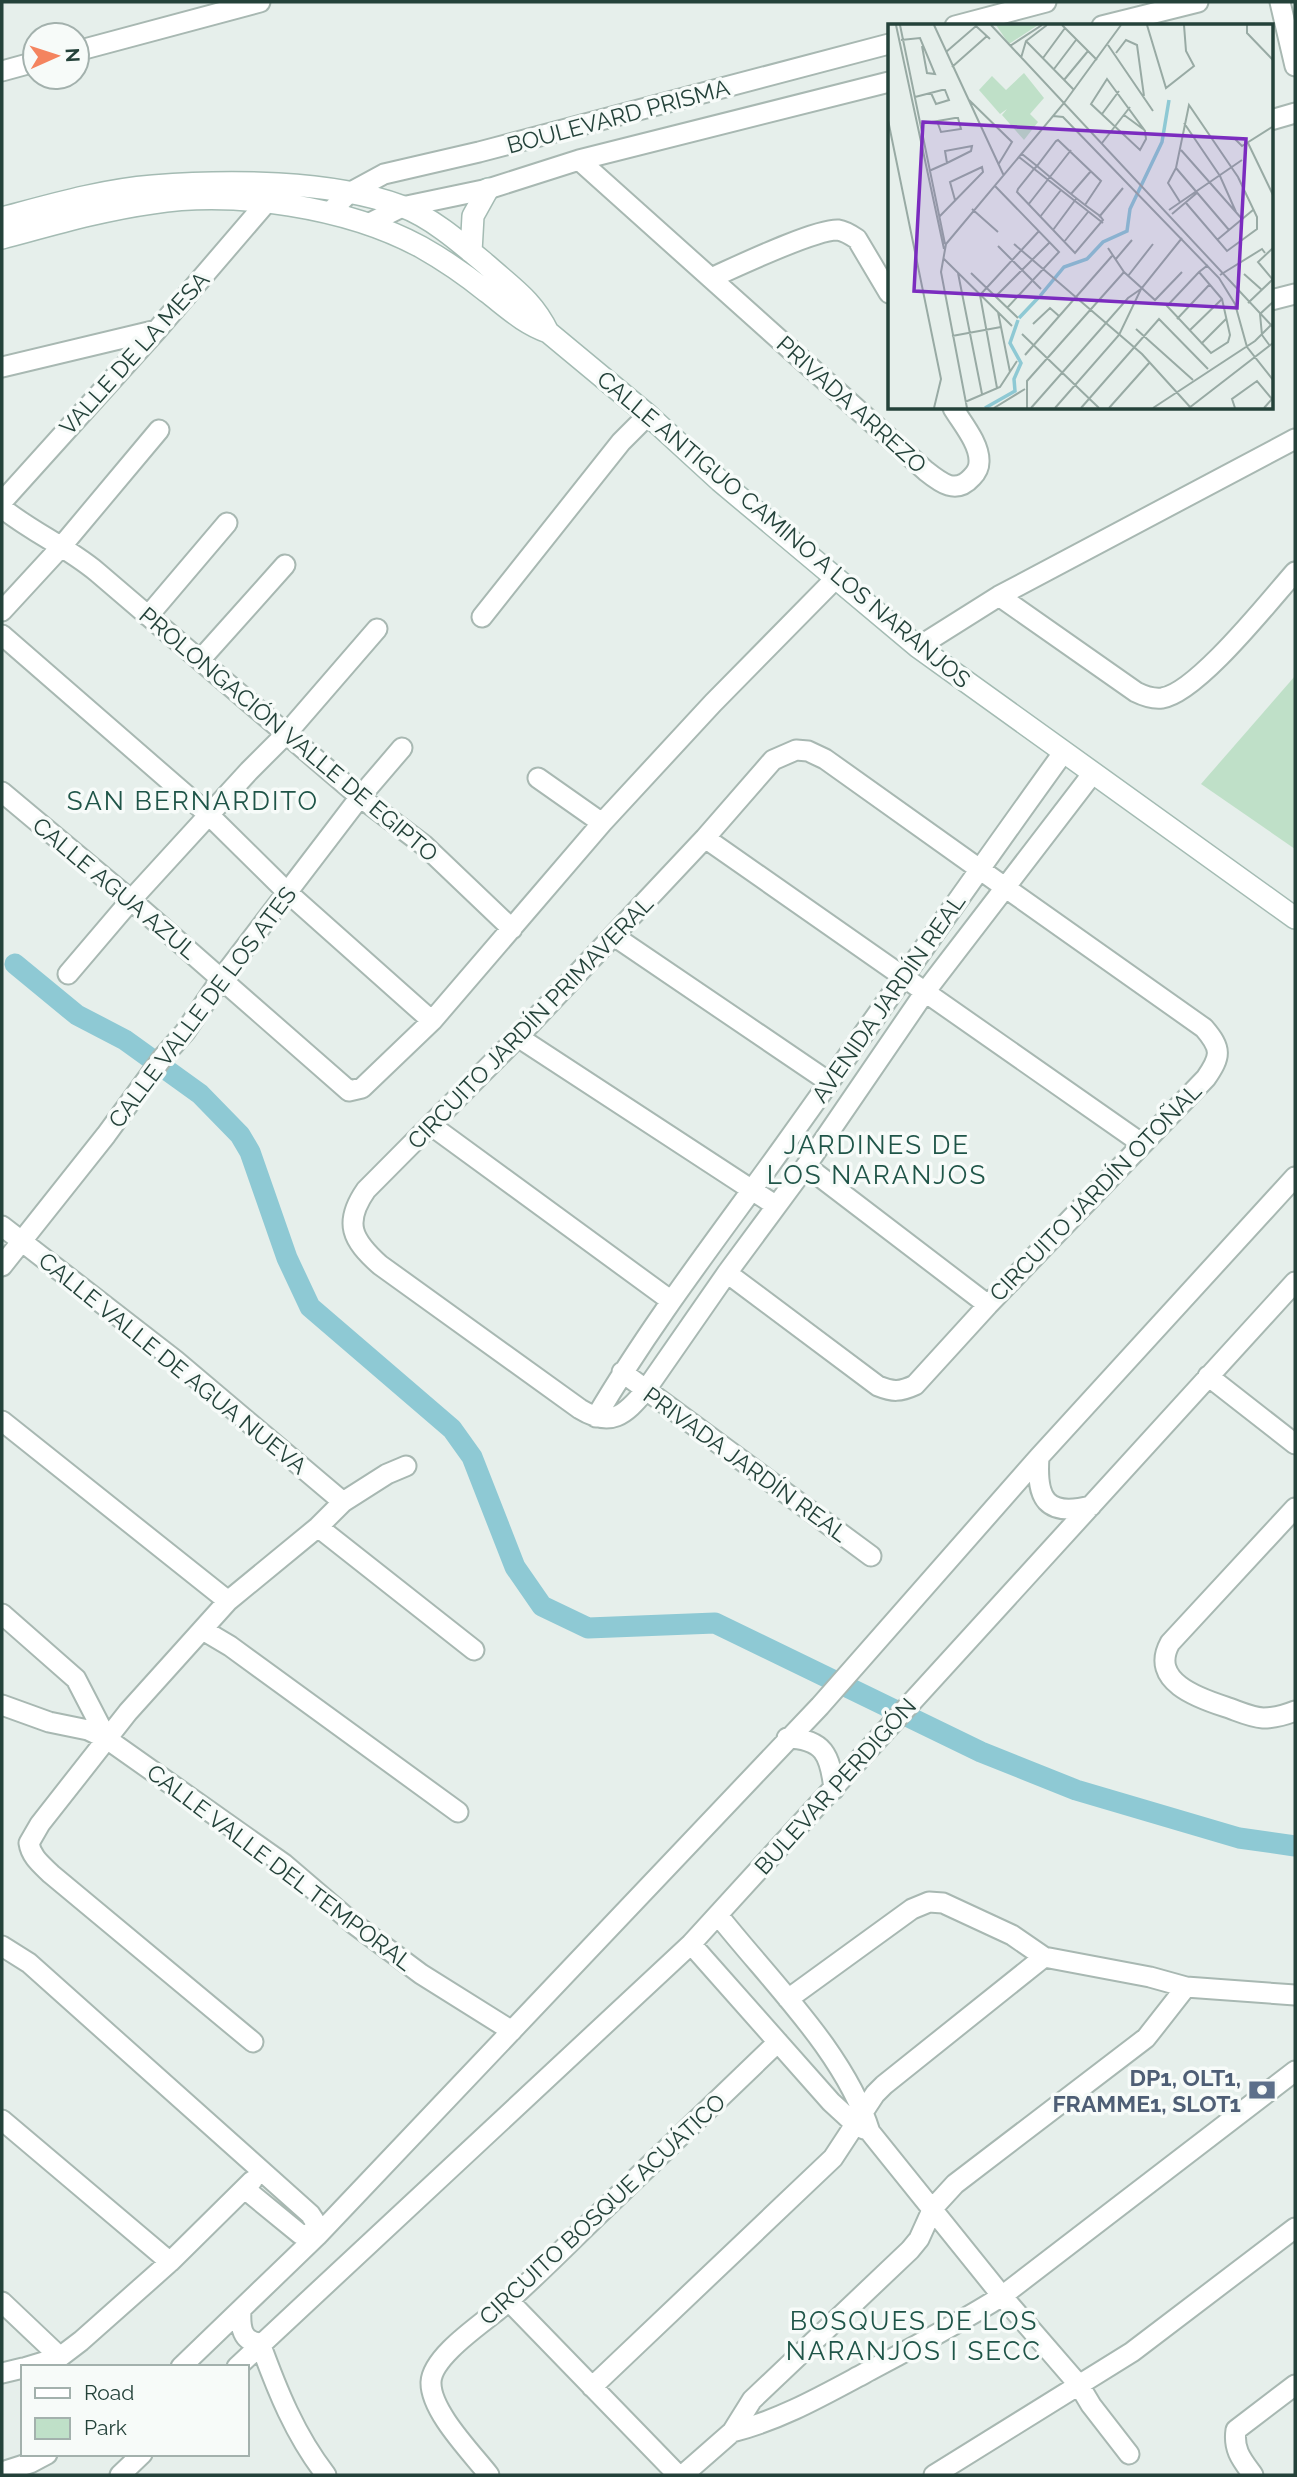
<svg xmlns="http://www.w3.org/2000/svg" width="1297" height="2477" viewBox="0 0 1297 2477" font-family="Raleway,sans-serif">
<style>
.green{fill:#bfe0c8}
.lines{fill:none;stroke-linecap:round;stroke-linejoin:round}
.canal{stroke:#8ec9d4;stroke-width:21}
.street-casing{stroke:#a8b8b2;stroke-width:23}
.secondary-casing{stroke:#a4bbb3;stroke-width:24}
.street{stroke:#fff;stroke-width:19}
.secondary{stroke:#fff;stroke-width:21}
.labels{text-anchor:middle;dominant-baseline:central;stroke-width:7;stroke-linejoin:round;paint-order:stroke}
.street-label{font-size:23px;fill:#24423a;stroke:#f7fbf9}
.service-label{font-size:23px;font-weight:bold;fill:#4e5e75;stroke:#f7fbf9;text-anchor:end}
.quarter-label{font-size:26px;letter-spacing:2px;fill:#1f5548;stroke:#f7fbf9}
.inset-river{fill:none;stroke:#8ec9d4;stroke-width:3.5}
.inset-road{fill:none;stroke:#98aaa4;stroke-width:2}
.view{fill:#7b2cbf;fill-opacity:0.15;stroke:#7b2cbf;stroke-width:3.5}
.inset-edge{fill:none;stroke:#24423a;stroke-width:3.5}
</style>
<rect width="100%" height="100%" fill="#e6efeb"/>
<path class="green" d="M1295,676V849L1201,784Z"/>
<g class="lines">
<path class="canal" d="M15,964L77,1015L125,1040L200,1094L240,1135L250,1152L287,1258L310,1307L452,1429L472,1457L515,1567L542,1606L588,1628L715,1623L981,1752L1076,1790L1239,1838L1295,1846"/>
<defs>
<path id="street" d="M1280,2L1295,66
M955,26L1046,2
M1102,26L1198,2
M77,51L260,2
M2,71L35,62
M1271,120L1295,113
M579,160L926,471C941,483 956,495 972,477C976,473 979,468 979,462C980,444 962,423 953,408
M330,212L349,193L384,174L479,152L889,44
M368,224L402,207L488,189L579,160L889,82
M711,278C736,267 815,229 838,230C845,231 851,235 857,239L889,293
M1271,300L1295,294
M2,367L157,330
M2,502L157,330L266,203
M2,508C32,532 67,547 97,572L360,797L425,846L512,929
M999,596L1136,692C1144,696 1153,699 1162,698C1197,693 1270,600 1295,572
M2,611L61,547L159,430
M148,616L227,523
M482,617L621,442L648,415
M2,635L209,815L287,892L432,1021
M918,647L999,596L1295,439
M200,660L285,565
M538,778L602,823
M2,792L131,900L349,1091L362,1088L432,1021L602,823L713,703L836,578
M705,838L1141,1143
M614,936L829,1082
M68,974L131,900L249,771L287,733L377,629
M518,1037L775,1205
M432,1126L670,1300
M806,1166L988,1305
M2,1226L175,1360L343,1502
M2,1266L106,1135L163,1057L185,1032L221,979L360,797L402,748
M727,1273L878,1386C893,1392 900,1392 915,1385L988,1305L1206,1078C1221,1056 1222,1049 1204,1028L1006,888L825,759L808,751L796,750L773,760L705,838L518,1037L366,1190C343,1223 352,1240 380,1265L580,1409C611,1428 625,1415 645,1391L727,1273L806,1166L925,992L1093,773
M622,1372L871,1556
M1208,1376L1295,1444
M596,1417C652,1322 719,1236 783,1147C877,1016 969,883 1063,753
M2,1421L228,1601
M1039,1457C1036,1499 1046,1517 1091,1506
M1295,1508L1170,1643C1149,1681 1198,1698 1226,1707C1238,1711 1250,1717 1263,1718C1274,1718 1285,1715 1295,1711
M318,1527L474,1650
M2,1614L76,1679L107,1739
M203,1630L230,1646L458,1812
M2,1705L49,1722L88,1730L107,1739L284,1864L354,1924L421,1974L512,2031
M787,1738C824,1739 830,1755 834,1789
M718,1915C770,1981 845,2052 870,2132L1002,2296L1079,2385L1091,2405L1129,2454
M691,1944L831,2102L856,2125L864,2129
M2,1946L29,1963L310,2214L314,2220L317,2236L300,2234L245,2189
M788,1999L912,1909L929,1902L943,1903L1012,1935L1044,1957L1150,1977L1186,1987L1295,1995
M253,2042L51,1874C42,1865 31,1857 29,1843L40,1824L128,1712L228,1601L318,1527L343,1502L387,1474L406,1466
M2,2120L170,2262
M509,2301L678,2475
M2,2302L60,2357
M241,2311C240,2327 242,2342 260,2343C277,2390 295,2435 326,2475
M27,2367L60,2357L81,2341L170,2262L252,2181
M181,2367L317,2236L820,1706L1039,1457L1295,1177
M237,2367L691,1944L1295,1282
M2,2373L23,2368
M592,2387L833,2158L875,2094L884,2085L1044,1957
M732,2432C780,2420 822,2396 865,2373C912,2348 958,2324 1002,2296L1295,2071
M2,2472L30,2463L47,2454
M120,2475L142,2454
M489,2475C472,2453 430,2411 431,2382C432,2357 480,2325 498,2310C533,2280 565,2247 598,2215C658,2157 718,2100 778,2042
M683,2475L732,2432L752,2400L910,2250L919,2239L933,2208L955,2184L1146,2038L1186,1987
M934,2475L1132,2352L1295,2228
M1253,2475C1242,2460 1233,2450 1236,2430L1295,2385"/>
<path id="secondary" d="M2,218C51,205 102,190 153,186C227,180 330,180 401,206C433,218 462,244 488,266C514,289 533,301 548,332
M2,238C51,225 101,210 152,203C235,190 347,207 421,247C444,260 466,275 487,292C508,308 523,323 548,332L648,415L720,481L918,647L1295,918
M471,252L473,216L488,189"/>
</defs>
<use href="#street" class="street-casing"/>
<use href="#secondary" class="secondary-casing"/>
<use href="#street" class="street"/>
<use href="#secondary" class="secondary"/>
</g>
<defs>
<symbol id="bank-bare" viewBox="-9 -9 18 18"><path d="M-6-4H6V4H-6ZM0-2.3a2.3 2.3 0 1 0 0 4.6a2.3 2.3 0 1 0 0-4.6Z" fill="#5c6f8a" stroke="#f7fbf9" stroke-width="2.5" paint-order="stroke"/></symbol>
</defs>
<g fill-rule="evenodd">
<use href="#bank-bare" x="1243" y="2071" width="38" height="38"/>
</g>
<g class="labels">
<g class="street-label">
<text transform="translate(618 116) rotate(-15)">BOULEVARD PRISMA</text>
<text transform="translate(134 353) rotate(-48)">VALLE DE LA MESA</text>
<text transform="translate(852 404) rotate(42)">PRIVADA ARREZO</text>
<text transform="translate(784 529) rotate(40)">CALLE ANTIGUO CAMINO A LOS NARANJOS</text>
<text transform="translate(289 734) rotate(40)">PROLONGACIÓN VALLE DE EGIPTO</text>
<text transform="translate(115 888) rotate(40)">CALLE AGUA AZUL</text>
<text transform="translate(888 998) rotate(-55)">AVENIDA JARDÍN REAL</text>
<text transform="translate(202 1007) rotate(-53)">CALLE VALLE DE LOS ATES</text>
<text transform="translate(530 1022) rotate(-46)">CIRCUITO JARDÍN PRIMAVERAL</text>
<text transform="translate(1095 1192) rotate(-46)">CIRCUITO JARDÍN OTOÑAL</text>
<text transform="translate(173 1363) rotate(39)">CALLE VALLE DE AGUA NUEVA</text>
<text transform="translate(746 1464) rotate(36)">PRIVADA JARDÍN REAL</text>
<text transform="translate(835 1786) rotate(-48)">BULEVAR PERDIGÓN</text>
<text transform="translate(280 1867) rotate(37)">CALLE VALLE DEL TEMPORAL</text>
<text transform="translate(602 2209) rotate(-43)">CIRCUITO BOSQUE ACUÁTICO</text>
</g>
<g class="service-label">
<text x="1241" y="2077">DP1, OLT1,<tspan x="1241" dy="26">FRAMME1, SLOT1</tspan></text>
</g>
<g class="quarter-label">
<text x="193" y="801">SAN BERNARDITO</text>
<text x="877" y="1145">JARDINES DE<tspan x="877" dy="30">LOS NARANJOS</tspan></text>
<text x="914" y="2321">BOSQUES DE LOS<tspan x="914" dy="30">NARANJOS I SECC</tspan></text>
</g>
</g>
<g transform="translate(888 24)">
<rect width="385" height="385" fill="#e6efeb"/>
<path d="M108,1H150L121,20ZM136,49L156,74L142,90L150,98L136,116L114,91L119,85L112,90L91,66L104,52L118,66Z" fill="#bfe0c8"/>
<path class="inset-river" d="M152,272L176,243L199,235L215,218L239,207L242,185L274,118L281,76M131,294L150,274M97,384L127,367L126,355L133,339L122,319L130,296"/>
<path class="inset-road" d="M8,1L56,225M12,1L57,220M46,1L116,152M103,1L385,303M174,1L209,36M259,1L278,64L306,42L298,27L296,1M359,1V9L385,36M13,16L32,14L47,50L39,49L34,22M138,17L186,66M220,21L265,87M122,22L154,1M58,28L88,2L102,15M228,29L238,16L249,21L256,72M133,34L138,17L159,1M155,34L177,4M64,43L99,12M166,45L188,16M219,55L257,107L258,115L252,126L203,80ZM176,56L200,27M27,73L54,66H57L61,76L48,80L43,69M81,76L124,118L110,141M214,90L231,67M236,91L255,105M165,92L175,93L331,254L347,280L359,323L385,356M0,96L53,355L46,384M296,99L332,152L348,188M32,100L67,94H70L73,105L53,108L49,97M346,114L354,122L384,103M214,119L242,83M360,119L385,171M293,126L354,195M134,130L149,142L162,153L183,170L197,181L212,192L215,196L187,229L129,168L130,165L146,145L149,142L168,117L170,116L213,157L197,181M131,133L215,199M288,144L341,206M41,147L59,139L83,127L84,122L57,127L59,139M107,162L171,228L119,284M183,170L203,147M292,178L280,159L288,144L301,81L350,153L369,193V205L339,227L298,179M140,181L183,126M84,185L110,208M281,186L354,136M284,190L310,168M51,193L95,148L94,143L62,158L67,176M152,193L173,166M211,193L235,164M165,206L188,175M329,216L365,186M176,218L200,188M126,220L254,330L303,384M110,222L153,265M220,224L236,248L267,276L294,248M55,234L124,302M227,236L244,216M311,248L334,275L342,311L340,318L323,329L279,282L311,248L320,241M70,249L94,370M83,249L130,294M356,250L374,266M332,251L374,225L377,229M240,252L265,220M385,256L370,238L385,224M92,271L109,364M92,271L151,207M107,273L162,218M360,279L384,256M110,288L122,348M289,295L322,260M145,300L162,284L171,292M248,305L305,356M301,307L334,275M134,310L211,384M64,312L113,303M313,320L338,295M382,322L374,311L372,290L385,278M137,331L224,232M77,378L112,363L129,337M79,384L53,248L58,220L176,79L233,1M106,384L137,365M139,384V357L236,248M143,384L240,274L253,265M167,384L231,311L253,265L294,214M193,384L271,295L320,345M221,384L262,338M265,384L367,317L384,300M301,384L385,319M347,384L344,375L369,357L384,375L376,384"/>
<path class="view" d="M35,98L358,115L349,284L26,267Z"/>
<rect width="385" height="385" class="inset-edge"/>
</g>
<rect width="1297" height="2477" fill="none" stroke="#24423a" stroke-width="7"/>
<rect x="21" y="2365" width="228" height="91" fill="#f7fbf9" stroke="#a3b1ad" stroke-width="2"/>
<rect x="35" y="2388" width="35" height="10" fill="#ffffff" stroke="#a3b1ad" stroke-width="2"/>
<text x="84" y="2400" font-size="21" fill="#24423a">Road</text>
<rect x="35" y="2418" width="35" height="21" fill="#bfe0c8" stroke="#a3b1ad" stroke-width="2"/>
<text x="84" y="2435" font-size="21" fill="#24423a">Park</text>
<g transform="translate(56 56) rotate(87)"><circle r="33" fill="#f7fbf9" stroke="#a3b1ad" stroke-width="2"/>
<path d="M0-5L12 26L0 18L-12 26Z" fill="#f4845f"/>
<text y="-10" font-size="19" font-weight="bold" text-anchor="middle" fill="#24423a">N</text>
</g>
</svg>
